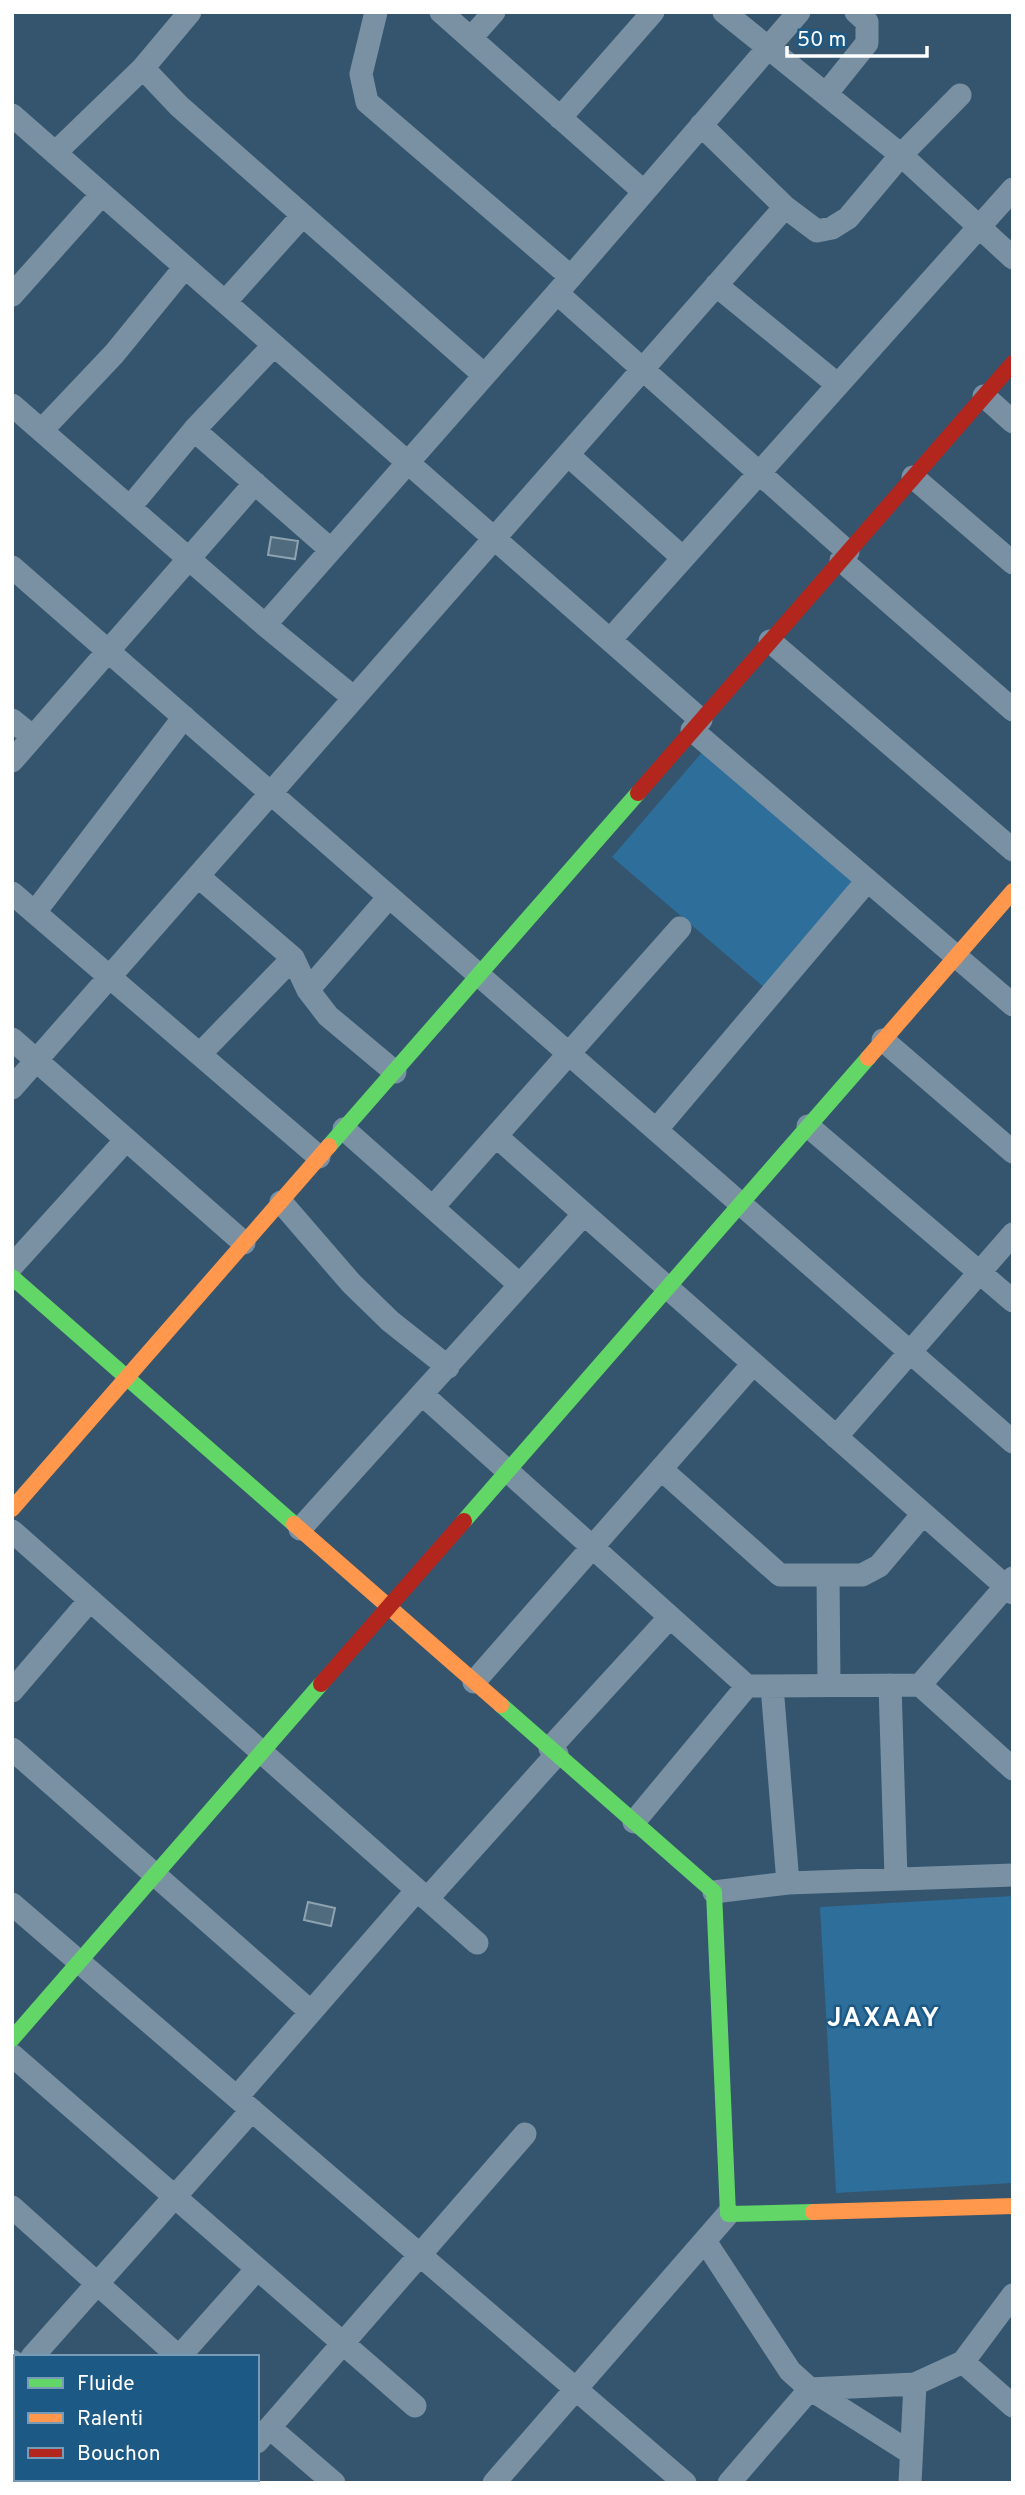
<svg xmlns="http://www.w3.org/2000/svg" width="1025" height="2495" viewBox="0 0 1025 2495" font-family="Overpass,sans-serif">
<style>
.pitch{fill:#2d6e9b}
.building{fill:#506b7e;stroke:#8ea3b1;stroke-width:2}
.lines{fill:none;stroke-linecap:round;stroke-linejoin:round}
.street{stroke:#7a91a3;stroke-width:23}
.fast{stroke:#63d668;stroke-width:16}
.slow{stroke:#ff974d;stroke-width:16}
.jam{stroke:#b3261e;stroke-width:16}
.labels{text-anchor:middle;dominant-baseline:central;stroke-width:5;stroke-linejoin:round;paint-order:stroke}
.district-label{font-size:26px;font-weight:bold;letter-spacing:2px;fill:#fff;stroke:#1c5985}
</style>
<rect width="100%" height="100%" fill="#34556d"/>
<path class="pitch" d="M704,750L857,881L765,988L612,857Z
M1013,1896V2183L836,2193L820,1907Z"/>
<path class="building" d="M271,537L298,541L295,559L268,555Z
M308,1902L335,1908L331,1926L304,1920Z"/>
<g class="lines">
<path class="street" d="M376,12L361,74L367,102L571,277
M441,12L643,191
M724,12L901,155L1013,258
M471,38L494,12
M143,68L179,106L483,374
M826,94L867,43V22L856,12
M12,115L701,720
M560,118L653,12
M701,125L785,207L817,231L832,228L848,218L901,155L960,95
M55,153L143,68L190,12
M716,285L838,385
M557,293L848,552
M12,295L102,194
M225,302L303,215
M984,396L1013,422
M12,405L265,625L354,698
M42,430L114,354L185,267
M194,430L330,549
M568,455L683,558
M913,477L1013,563
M130,507L194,430L274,345
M841,560L1013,710
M12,567L1013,1442
M265,625L557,293L799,12
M610,640L1013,189
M770,641L1013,850
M12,720L33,737
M692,730L1013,1005
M12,761L255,483
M199,877L293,958L308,990L328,1016L395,1072
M12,893L319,1157
M35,912L184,717
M308,990L389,897
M12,1039L244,1243
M883,1040L1013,1152
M200,1054L293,958
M12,1088L785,207
M808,1126L1013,1301
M344,1129L520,1285
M656,1130L867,881
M496,1136L1013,1593
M281,1202L351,1283L390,1321L448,1367
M433,1207L680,928
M12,1266L125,1141
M423,1395L747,1686L920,1685L1013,1769
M836,1437L1013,1234
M661,1469L780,1575H862L879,1566L923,1514
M300,1529L584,1214
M12,1531L477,1943
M828,1575L829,1685
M474,1682L753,1364
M890,1685L896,1878
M920,1685L1013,1578
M772,1686L788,1883
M12,1691L90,1600
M550,1748L670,1617
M12,1749L311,2012
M634,1822L747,1686
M714,1892L788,1883L1013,1875
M427,1899L557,1754
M12,1904L685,2483
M12,2055L415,2406
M237,2097L417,1890
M12,2207L179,2357
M705,2241L790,2371L810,2389L911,2453
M32,2357L252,2110
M179,2357L257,2269
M12,2361L16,2364
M963,2362L1013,2406
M270,2428L334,2483
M257,2442L525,2134
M145,2479L149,2483
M68,2483L71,2479
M222,2483L225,2479
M494,2483L728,2214
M729,2483L810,2389L915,2384L963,2362L1013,2295
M910,2483L915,2384"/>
<path class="fast" d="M329,1146L638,793
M12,1277L294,1524
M464,1521L868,1058
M501,1705L714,1892L728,2214L813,2212
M12,2039L321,1684"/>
<path class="slow" d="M868,1058L1013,891
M12,1509L329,1146
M294,1524L501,1705
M813,2212L1013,2206"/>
<path class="jam" d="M638,793L1013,363
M321,1684L464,1521"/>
</g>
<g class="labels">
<g class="district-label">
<text x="884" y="2019">JAXAAY</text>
</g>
</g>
<rect width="1025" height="2495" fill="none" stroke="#ffffff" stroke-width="28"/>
<rect x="14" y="2355" width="245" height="126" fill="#1c5985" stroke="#779bb6" stroke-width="2"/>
<rect x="28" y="2378" width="35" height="10" fill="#63d668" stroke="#779bb6" stroke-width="2"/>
<text x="77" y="2390" font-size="21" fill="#ffffff">Fluide</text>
<rect x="28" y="2413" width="35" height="10" fill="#ff974d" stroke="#779bb6" stroke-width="2"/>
<text x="77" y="2425" font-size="21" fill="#ffffff">Ralenti</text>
<rect x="28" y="2448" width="35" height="10" fill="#b3261e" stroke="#779bb6" stroke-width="2"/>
<text x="77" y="2460" font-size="21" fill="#ffffff">Bouchon</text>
<path d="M787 46v10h140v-10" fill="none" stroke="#ffffff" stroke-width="3.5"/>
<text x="797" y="46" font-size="21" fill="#ffffff" stroke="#1c5985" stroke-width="5" paint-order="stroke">50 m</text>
</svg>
